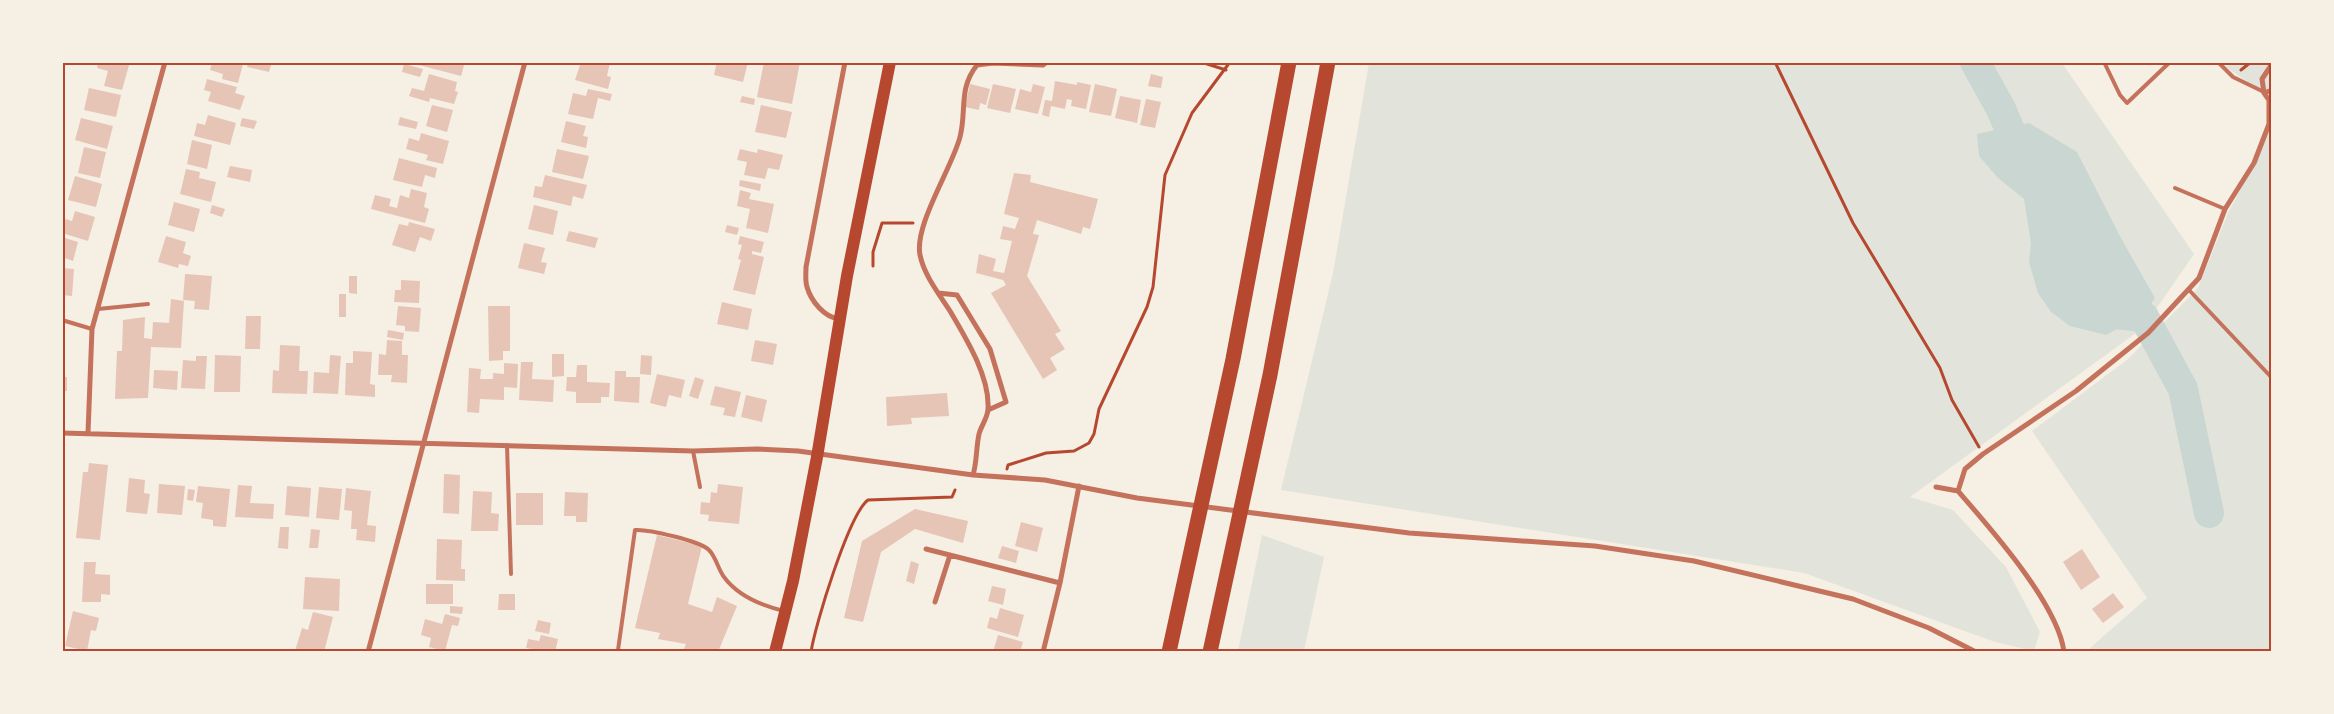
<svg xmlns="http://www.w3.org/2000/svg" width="2334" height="714" viewBox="0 0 2334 714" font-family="'Varela Round',sans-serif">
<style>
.green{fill:#e2e4dc}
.water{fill:#c9d6d2}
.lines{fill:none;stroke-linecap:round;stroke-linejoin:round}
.river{stroke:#c9d6d2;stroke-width:30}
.building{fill:#e6c5b7}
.path{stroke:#b5482f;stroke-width:3}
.service{stroke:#c5725c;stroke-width:4}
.minor{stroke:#c5725c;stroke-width:5}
.primary{stroke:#b5482f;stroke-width:12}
.motorway{stroke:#b5482f;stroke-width:15}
.neatline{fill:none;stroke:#b5482f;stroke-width:2}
</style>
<rect width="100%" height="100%" fill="#f6efe4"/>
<path class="green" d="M1369,63H2062L2194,254L2143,328L1910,497L1953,510L2006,567L2040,632L2034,651L1995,642L1804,573L1281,490L1333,273Z
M2231,63H2271V91L2264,93L2226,67Z
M2271,118V651H2090V648L2147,598L2032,431L2128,359L2198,288L2228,213L2254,164Z
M1262,535L1324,557L1304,651H1238Z"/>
<path class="water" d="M2029,123L2077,152L2122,240L2155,298L2134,330L2117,329L2106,335L2070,326L2051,312L2038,293L2029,262L2031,243L2024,199L1998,178L1979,156L1977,134Z"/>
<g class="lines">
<path class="river" d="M1975,62L2001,109L2025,165
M2105,313L2144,317L2183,389L2209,513"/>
</g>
<path class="building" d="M98,62H119L129,65L122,90L104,86L108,71L97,68Z
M212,62L243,64L238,83L222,79L223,74L210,70Z
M248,62H272L269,72L247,67Z
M420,62H465L461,76L419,65Z
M581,62H610L607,76L611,77L608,89L575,80Z
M717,62H748L743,82L714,75Z
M764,62H800L792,104L757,97Z
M404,64L423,69L420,77L402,72Z
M429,74L457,82L455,91L458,92L454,104L430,98L429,102L409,96L412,88L424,91Z
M1151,74L1163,77L1161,88L1148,86Z
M207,79L237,87L235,93L245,96L240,110L208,101L211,92L204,90Z
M1055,81L1077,85V82L1091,85L1086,109L1071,106L1072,100L1067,99L1065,109L1051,106L1049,117L1042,115L1045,100L1052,101Z
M970,84L990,89L986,105L980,103L979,110L965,107Z
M993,84L1016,89L1010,113L987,108Z
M1033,84L1045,87L1038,114L1015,109L1020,89L1031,92Z
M1095,84L1117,89L1111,116L1089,112Z
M89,88L121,95L116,117L84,110Z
M588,89L612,94L610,101L598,98L593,119L568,114L573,93L586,96Z
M742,96L755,99L754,105L740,102Z
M1120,96L1141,100L1137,123L1115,118Z
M1146,99L1161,102L1155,128L1140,125Z
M432,105L453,110L447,132L426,126Z
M761,105L792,112L786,138L755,132Z
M208,115L236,123L230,145L194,136L197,123L205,125Z
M400,117L418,122L416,129L398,125Z
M81,118L113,126L107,149L75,140Z
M242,118L257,121L254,129L240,126Z
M566,121L586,126L583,136L588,137L586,148L561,142Z
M421,133L449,141L443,164L426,160L428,155L406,149L409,138L419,141Z
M192,140L212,145L207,169L187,164Z
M84,147L106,152L100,178L78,173Z
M557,149L589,156L583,179L552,172Z
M740,149L757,153L758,149L783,155L779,170L768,168L765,179L744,175L747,162L737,160Z
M399,158L437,168L435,178L425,175L422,187L393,180Z
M230,166L252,170L250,182L227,177Z
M186,169L200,172L199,178L216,182L211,202L180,194Z
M1014,173L1031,175L1030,182L1098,199L1090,229L1083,227L1081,234L1037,220L1033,234L1039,235L1027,276L1061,331L1055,334L1065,349L1050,358L1057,370L1043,379L991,293L1006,285L1003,280L976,273L979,254L996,259L993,271L1004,273L1012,241L1000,239L1003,226L1015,229L1019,218L1004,214Z
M545,175L587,185L583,199L573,196L571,206L533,197L535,186L542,187Z
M75,176L102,184L96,207L68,200Z
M740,180L761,184L760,191L739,186Z
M411,189L427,193L424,207L429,209L425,223L371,209L375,195L391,199L389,206L397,208L400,195L409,198Z
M740,190L751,193L749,199L774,204L768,233L746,228L750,209L737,206Z
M174,202L200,209L194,232L168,225Z
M212,205L225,209L222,217L210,213Z
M534,205L558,211L553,235L528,229Z
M75,211L95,217L88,241L62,233V218L72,221Z
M409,222L435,229L431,241L420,237L415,252L392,245L399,224L408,226Z
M727,225L739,228L737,235L725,232Z
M569,231L598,238L595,248L566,241Z
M166,236L186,242L183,253L191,256L188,266L179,264L178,268L158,262Z
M740,236L764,242L761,253L752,251V254L764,257L755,295L733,290L741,260L738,259L742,245L738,244Z
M62,237L78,242L73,261L65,258L63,264Z
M524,243L545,248L541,262L547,263L544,274L518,268Z
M62,268L74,269L72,296L62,295Z
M185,274L212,276L209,310L194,309L195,301L183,300Z
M349,276H357V294L349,293Z
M401,280L420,281L419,303L394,302L395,290H401Z
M339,294H346V317H339Z
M171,299L184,301L181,348L151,347L148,398L115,399L117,351H122L123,320L145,317L144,338L152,339L153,322L169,323Z
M722,302L752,309L748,330L717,324Z
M398,306L421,308L419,332L405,331V326L396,325Z
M488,306H510V351H503V360L489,361Z
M246,316H261L260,349H245Z
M388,330L404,333L403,340L387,337Z
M387,340L402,341V355H408L407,383L391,382L392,375H378L379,354L386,355Z
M755,340L777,344L773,365L751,361Z
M280,345L300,346L299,371H308L307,394L272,393L273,370L279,371Z
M353,351L372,352L370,384L375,385V397L345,395L346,363H353Z
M552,354H564V376L552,377Z
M215,355L241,356L240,392H214Z
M330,355L341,356L338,394L313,393L314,372L329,373Z
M641,355L652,356L651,375L640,374Z
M196,356H207L205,389L181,388L183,360L196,361Z
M521,362H533L532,379L554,380L553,402L519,400Z
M504,363L518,364L517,388L504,387V400L480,399L479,413L467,412L469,368L481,369L480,379H493V373L504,374Z
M577,365H587V382L610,383L609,397H601V403H576V392L566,391L567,377H576Z
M154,370L178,371L177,390L153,388Z
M615,371H626V377H640L639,403L614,401Z
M657,374L685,380L681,398L669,395L666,407L650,403Z
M62,377H67V391H62Z
M695,377L704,380L698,399L689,396Z
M715,386L741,392L735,417L723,415L725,408L710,405Z
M947,393L949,416L911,418L912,424L887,426L886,397Z
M746,395L767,400L762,422L741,417Z
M89,463L108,465L100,540L76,538L83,472H88Z
M444,474L460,475L459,514L443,513Z
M129,478L145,480L144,493L150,494L147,514L126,512Z
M159,484L185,486L182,515L157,513Z
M718,484L743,487L739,524L708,521L709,515L700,514L701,502L710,503L711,492L717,493Z
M238,485L252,486L250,503L274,504L273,519L235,517Z
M198,486L230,489L226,527L213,526V520L201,518L203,503L196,502Z
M287,486L311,488L309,517L285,515Z
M319,487L342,489L339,520L316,518Z
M346,488L371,491L367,525L376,526L375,542L356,540L357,529H351L352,511L344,510Z
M188,489L195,490L193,501L187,500Z
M473,491L492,492L491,513L499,514L498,531H471Z
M565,492L588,493L587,522H576V516H564Z
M516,493H543V525H516Z
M915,509L968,521L963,543L915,529L881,552L863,622L844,618L862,541Z
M1021,522L1043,528L1037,552L1015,546Z
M280,527H289L288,549L278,548Z
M311,529L320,530L318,548H309Z
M657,535L702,546L688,604L712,612L717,597L737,606L718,652H683L686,644L658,639L660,633L635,628Z
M437,539L462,540L461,569H465V581L436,580Z
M1002,546L1019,551L1016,563L998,558Z
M2082,549L2100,577L2081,590L2063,562Z
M911,561L919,564L914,584L906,581Z
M84,562H96L95,574L110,575V595L101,594V602H82Z
M305,577L340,579L339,611L303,609Z
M426,584H453V604H426Z
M992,586L1006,589L1003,605L988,601Z
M2113,593L2124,607L2103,623L2092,609Z
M499,594H515V610H498Z
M450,606L463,607L462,614L450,613Z
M1000,608L1024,615L1018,637L987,628L990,617L997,619Z
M73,611L99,618L96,631L91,630L87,651L65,646Z
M313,612L333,617L324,652L295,651L302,628L308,630Z
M445,614L460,618L458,626L452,625L445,651L429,647L431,638L421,635L425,619L442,624Z
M538,620L551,623L549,634L535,631Z
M541,635L558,639L555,652L526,648L528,639L539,641Z
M998,635L1023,642L1020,652H993Z"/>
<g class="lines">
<path class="path" d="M1201,62L1226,70
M1775,62L1853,223L1940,368L1952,400L1979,447
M2241,70L2251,62
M873,266V252L882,223H913
M1007,469L1008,465L1046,453L1074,451L1089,443L1094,434L1099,409L1147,307L1153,287L1165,175L1192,113L1230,62
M811,652C815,625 849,514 868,500L952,497L955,490"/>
<path class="service" d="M2104,62L2120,95L2127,103L2170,62
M2218,62L2233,77L2264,92
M2175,188L2225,209
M2189,290L2272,378
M98,309L148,304
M62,320L92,329
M507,445L511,574
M693,451L700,487
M623,652L618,650L635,530C648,529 700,541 709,550C716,557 718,569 724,577C738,596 763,606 784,611"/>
<path class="minor" d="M2264,93L2272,90
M938,293L957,295L990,349L1006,402L988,410
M839,319C824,317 811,301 807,287C805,281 806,273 806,267L845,62
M62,433L693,451L757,449L798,451L973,475L1045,480L1137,498L1409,533L1595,546L1694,561L1853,599L1929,628L1976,652
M88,433L92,329L165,62
M973,475C977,462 976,448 979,434C981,426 988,417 988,409C990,377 966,338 950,311C939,294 924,275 920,255C914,225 952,168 960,137C967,110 958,89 977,65L993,63L1043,65L1047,62
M1936,487L1958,491
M926,549L1060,583
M935,602L950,555
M368,652L525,62
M1043,652L1060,583L1079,486
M2064,652C2058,604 1990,528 1958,491L1965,469L1983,454L2076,391L2148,333L2199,278L2225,209L2254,163L2269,124V100L2264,93L2262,79L2272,64"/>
<path class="primary" d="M775,652L793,581L817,457L847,276L890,62"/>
<path class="motorway" d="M1169,652L1233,359L1289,62
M1210,652L1270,375L1328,62"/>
</g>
<rect width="2334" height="714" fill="none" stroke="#f6efe4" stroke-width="128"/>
<rect x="64" y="64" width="2206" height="586" class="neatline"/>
</svg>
